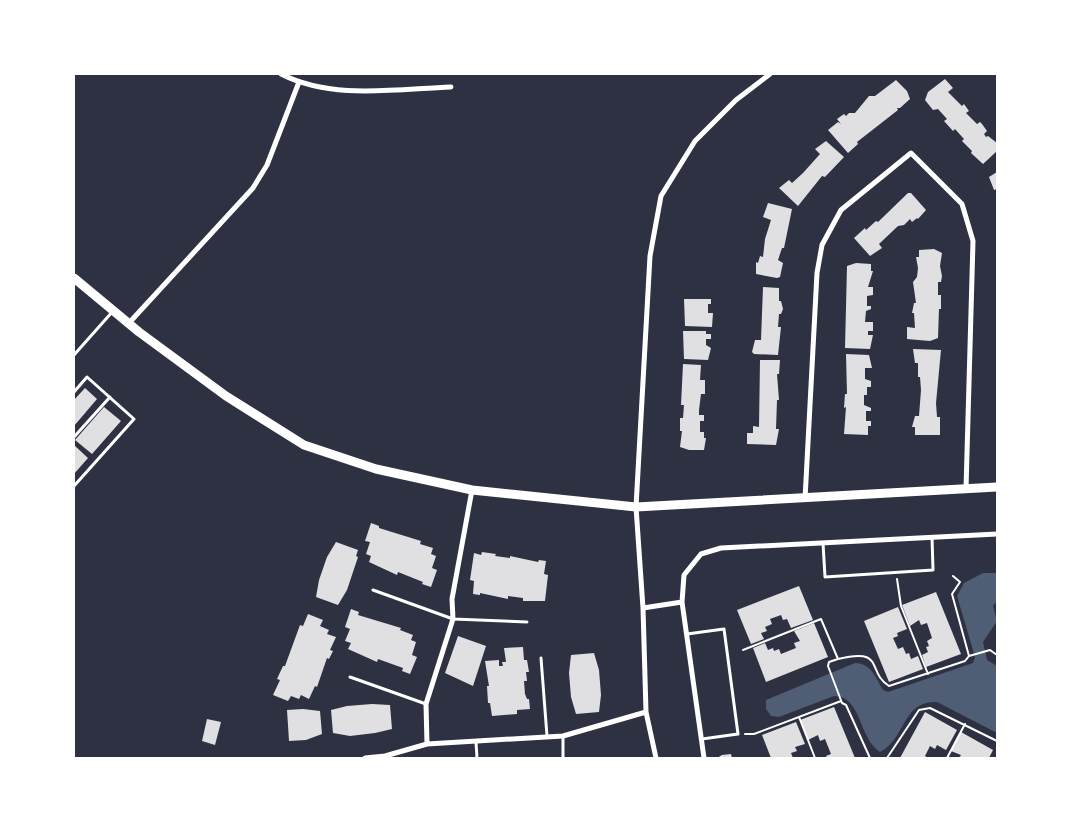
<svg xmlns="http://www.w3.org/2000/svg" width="1071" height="832" viewBox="0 0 1071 832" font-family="Georgia,serif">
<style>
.water{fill:#4f5d75}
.building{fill:#e0e0e3}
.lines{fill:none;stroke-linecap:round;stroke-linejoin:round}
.path{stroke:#fff;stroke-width:2}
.service{stroke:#fff;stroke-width:3}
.minor{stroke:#fff;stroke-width:5}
.secondary{stroke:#fff;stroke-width:9}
</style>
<rect width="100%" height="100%" fill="#2d3142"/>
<path class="water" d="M983,573H997V601L993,606L997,621L983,642L987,660L997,666V733L937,702C902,700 906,739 880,752C858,738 862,696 834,696L779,717L771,716L766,709V700L855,663C871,663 876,678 883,690L888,692L973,663L975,657L957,596L964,583Z"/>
<path class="building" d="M945,79L953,88L948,92L962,106L964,104L969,111L966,113L977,124L980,122L982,124L987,131L984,134L986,137L988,136L997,143V151L983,164L971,153L972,151L962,141L964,139L955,129L953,131L944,121L947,119L938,109L933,110L925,100L928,92Z
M896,80L907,91L910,99L900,108H897L898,110L857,142L858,144L848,153L828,130L838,122L841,124L837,119L844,114L846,116L849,113H855L869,96H875Z
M826,141L844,157L825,177L822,176L798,206L779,188L789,180L792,183L803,173L820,154L815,149Z
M997,172V189L994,190L989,177Z
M908,193H911L926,210L918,219L917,218L912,222L910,219L904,225L898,226L879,244L882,248L870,256L854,238L865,228L866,230L876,221L878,222Z
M768,203L792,209L784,248H782L778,260L783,263L780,277L777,278L756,274V262L758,263L760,256L763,257L765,239L771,220L763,217Z
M934,249L942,253L940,266L942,276L941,282H938V295H941V309H939L938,338L930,341L907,339V327L915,328L914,313H912L914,303H916L913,282L917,277L918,268L916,257H919V250Z
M856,263L871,264V271H873L868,287H873V295L867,296V306H871V309L866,311L865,322H873V331H868V335H873L870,349L845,348L847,266Z
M763,287L779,288V301H781L783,309L781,314H779L778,327H781L778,355L754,354L752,352L755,340H761Z
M684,299H711V304H708V313H713L712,327L685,326Z
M683,331H706V334H711V339H706V345L711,348L708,360L684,359Z
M913,349L941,350L936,403L937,417H940V435H915V427H912L915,416H919L921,390L920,377H918V363H915Z
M846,354L869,355L872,368H865V379L871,381V387H867V395H864V405L871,408V411H866V421H871V426H868V435L844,434L846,407L844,408L845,394H847Z
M760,360H780L779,374H777L779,400H777L776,429H779L776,445L747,444V433H753V426L759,427Z
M683,364L701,365L700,380H705V394H701L699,410V415H704V421H700V432H704V438H706L704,450H689L680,447L682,431H680V418H683L684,405H681Z
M85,388L97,399L74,426V400Z
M104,407L121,421L92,454L75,440Z
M74,445L88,458L74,474Z
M371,523L379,526V528L421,541L420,544L433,548L431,554L436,556L432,568L437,570L431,587L422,584L423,582L398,572L397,575L369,562L371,556L366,554L370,542L365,541Z
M336,542L358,550L356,556L358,557L347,590L338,605L316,597L319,580L327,557Z
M482,552L496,554L495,556L510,558V556L538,562L539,560L546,561L544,574L548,575L545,601H523V598L508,596V599L480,593V595L473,594L474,581L470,580L474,553L481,555Z
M799,586L813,620L791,628L787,619L783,620L781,615L770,619L772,624L765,627L767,631L761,633L764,639L751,644L737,610Z
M936,592L961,654L926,667L922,655L928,652L926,647L929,646L927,641L932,638L927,623L921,625L919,620L910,626L902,605Z
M898,607L907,629L897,633L898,636L893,638L898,649L903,647L906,654L909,653L911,659L918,656L923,669L889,682L864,621Z
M351,609L359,612L358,615L401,628L400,630L413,635L411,640L416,642L412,655L417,657L410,674L402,671L403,668L378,659L377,662L348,649L351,643L345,641L350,629L345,627Z
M308,614L323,620L320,626L329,630L327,634L336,637L330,650L333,651L329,659L327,658L317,687L315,686L309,699L301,695L299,699L291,696L288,701L273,695L280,680L277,679L283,666H285L300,625L303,626Z
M814,623L828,657L766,682L753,648L765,643L768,650L773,648L774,651L779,649L781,654L796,648L794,643L800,641L794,631Z
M458,636L486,646L473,686L445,673Z
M523,647L524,660H527L529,672H526L527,681H524L525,694L527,699H529L530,709L517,710V714L492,716L490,703H488L487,686H489L485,661L499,660V666H503L502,662H506L504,648Z
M594,653L599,670L601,695L599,712L576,714L571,697L569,673L571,655Z
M372,704L390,705L392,729L375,733L350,736L333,733L331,710L347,706Z
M834,707L855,758H827L826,756L831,754L825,739L820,741L818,735L808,740L800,720Z
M303,709L320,711L322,734L306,740L289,741L287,710Z
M925,712L957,730L946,750L937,745L935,749L930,746L925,756L928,758H900Z
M207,719L221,722L215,745L202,741Z
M796,722L805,744L795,747L797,751L791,753L793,758H771L762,735Z
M961,732L993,750L989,758H959L961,755L951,751Z
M731,754L732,758H717L722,755Z"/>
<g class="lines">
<path class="path" d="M953,576L960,582L952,594L969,656
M897,579L901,606L928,674
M743,650L821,619L838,659L829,662L828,666L842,703L846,705L870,758
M838,659C886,647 866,672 889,686L965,661L969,656L990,650L997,655
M799,717L815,758
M745,734H754L841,701
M887,758L919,710L930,708L997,741
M947,758L965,724"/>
<path class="service" d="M74,355L113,311
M74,392L87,377L134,419L74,486
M74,437L110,397
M823,543L825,577L933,570L932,537
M373,590L453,619L527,622
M687,634L724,629L738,734L702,739
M541,658L547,736
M350,677L426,704
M563,737V758
M476,742L477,758"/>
<path class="minor" d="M281,74C332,100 395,89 451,87
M129,323L253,188L267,165L299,82
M805,499L817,273L822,245L841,210L911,153L962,204L973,241L966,489
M643,608L682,602
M427,744L426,704L453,619L452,599L472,490
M365,758L385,756L427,744L563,736L646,712
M656,758L646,712L643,608L636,507L650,256L661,196L695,141L736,100L770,74
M704,758L682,602L684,575L701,554L721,548L997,534"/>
<path class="secondary" d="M74,278L139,332L226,396L304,445L376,469L472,490L636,507L997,487"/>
</g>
<rect width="1071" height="832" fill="none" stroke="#ffffff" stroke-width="150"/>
</svg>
